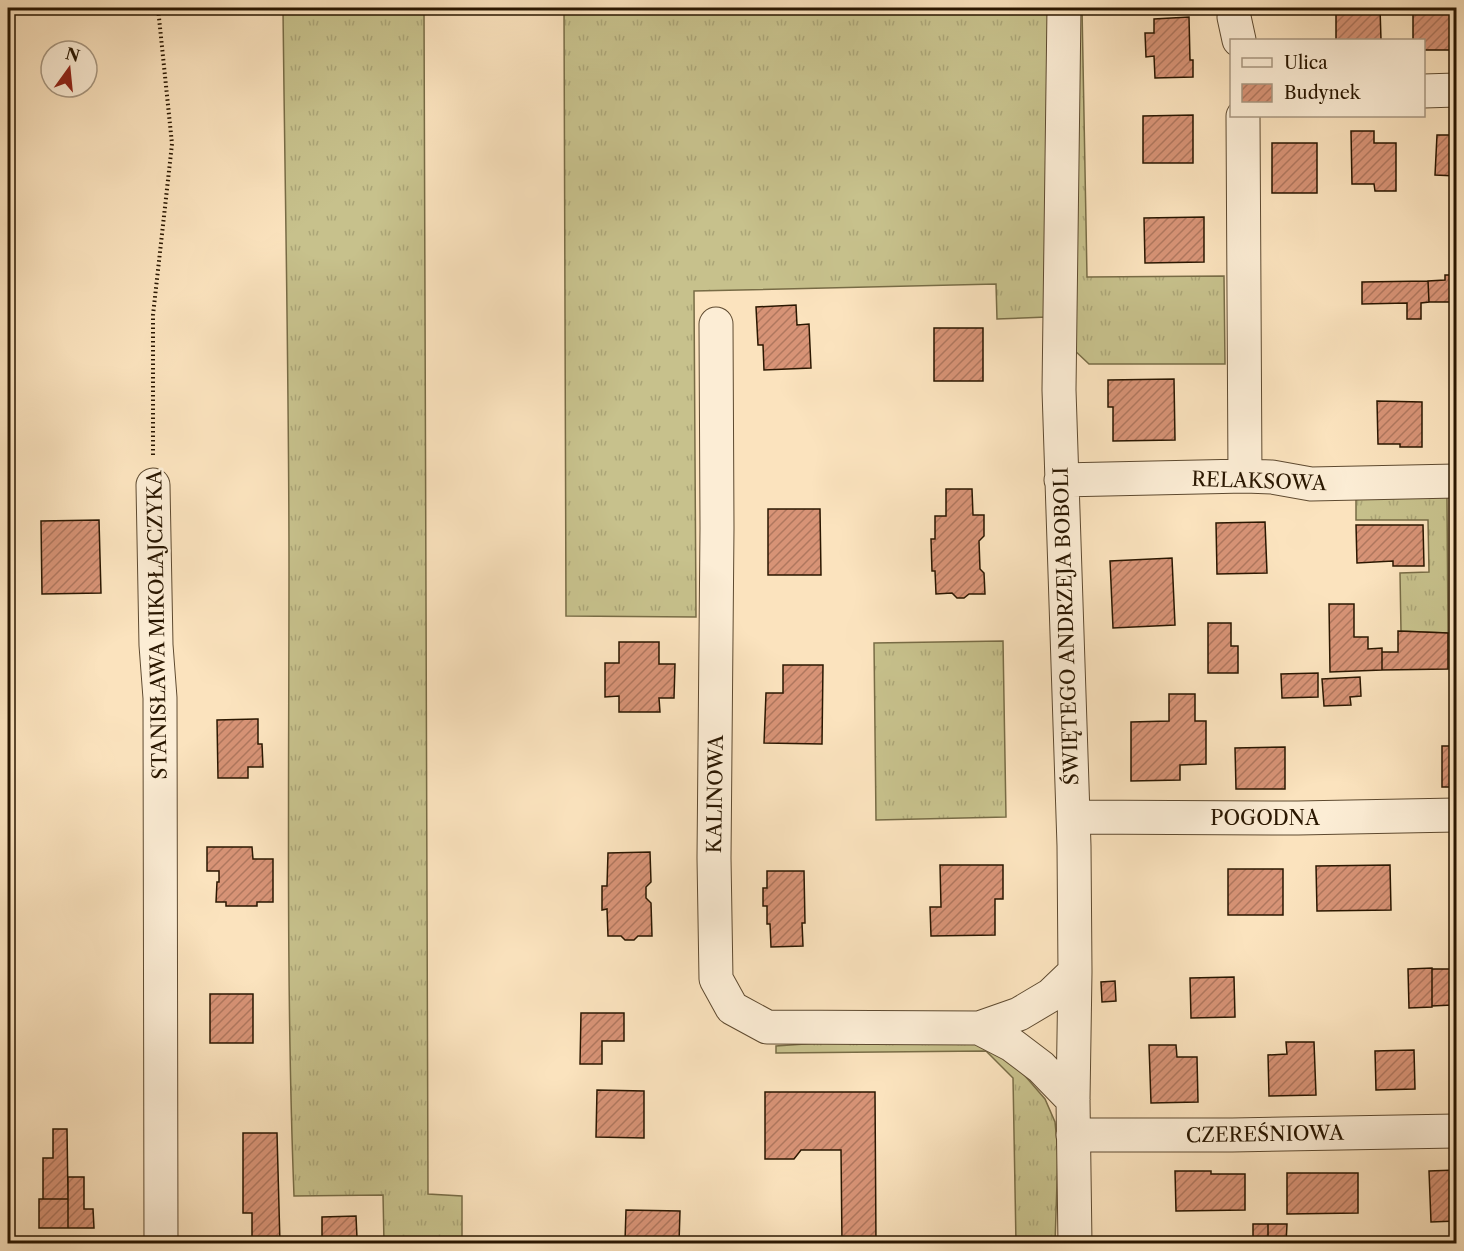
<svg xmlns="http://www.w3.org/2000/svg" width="1464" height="1251" viewBox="0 0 1464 1251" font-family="'Libre Caslon Text',serif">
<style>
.grass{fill:url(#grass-tufts);stroke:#786c46;stroke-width:1.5}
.building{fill:url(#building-hatch);stroke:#2a1701;stroke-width:1.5}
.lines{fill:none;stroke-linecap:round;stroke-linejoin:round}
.minor-casing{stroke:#5e4a30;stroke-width:35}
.path{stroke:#2a1701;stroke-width:4;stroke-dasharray:1.5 3;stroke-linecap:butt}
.minor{stroke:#fcedd5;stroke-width:33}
.labels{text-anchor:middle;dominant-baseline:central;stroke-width:5;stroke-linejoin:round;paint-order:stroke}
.street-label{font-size:20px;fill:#2a1701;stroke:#fcedd5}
</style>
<defs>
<pattern id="grass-tufts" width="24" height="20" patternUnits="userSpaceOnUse" patternTransform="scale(1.5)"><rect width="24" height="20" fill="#c7c18c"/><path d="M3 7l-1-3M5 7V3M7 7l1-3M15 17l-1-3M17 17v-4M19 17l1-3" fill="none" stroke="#aba577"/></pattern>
<pattern id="building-hatch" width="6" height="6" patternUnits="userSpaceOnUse" patternTransform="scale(1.5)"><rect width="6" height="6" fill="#d79376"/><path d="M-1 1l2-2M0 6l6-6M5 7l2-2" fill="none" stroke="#af775e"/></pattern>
</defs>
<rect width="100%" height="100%" fill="#fbe3be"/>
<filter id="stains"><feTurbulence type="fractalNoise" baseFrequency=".00333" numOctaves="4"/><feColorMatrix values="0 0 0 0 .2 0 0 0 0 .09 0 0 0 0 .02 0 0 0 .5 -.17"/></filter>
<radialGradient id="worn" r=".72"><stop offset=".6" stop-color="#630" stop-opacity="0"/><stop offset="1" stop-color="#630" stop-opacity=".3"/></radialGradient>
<path class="grass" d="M283,8H424L428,1194L462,1196V1243H384L383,1195L294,1196C286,987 289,778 289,569C289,382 285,195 283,8Z
M564,8H1054L1047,317L997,319L996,284L694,291L696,617L566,616Z
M1073,8H1082L1087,277L1224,276L1225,364H1089L1072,348Z
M1447,497L1448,633L1401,631L1400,573L1429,572L1428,520H1356V498Z
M1003,641L1006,817L876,820L874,643Z
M878,1039H957L987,1045L1020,1070L1045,1099L1055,1122L1058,1153L1055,1243H1016L1013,1078L986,1051L776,1053V1046Z"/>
<path class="building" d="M1345,8H1380L1381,40H1336V11H1345Z
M1413,8H1456L1455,50H1424V40H1413Z
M1189,17L1190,60H1193V77L1155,78L1154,56L1146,57L1145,33H1154V19Z
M1193,115V163H1143V116Z
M1351,131H1374V143H1396V191H1375L1374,184H1352Z
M1437,135H1456V176L1435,175Z
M1272,143H1317V193H1272Z
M1204,217V262L1145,263L1144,218Z
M1445,275H1456V302H1429L1428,281L1445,280Z
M1428,281L1429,302L1421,303V319H1407V303L1362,304V282Z
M796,305L797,325L809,324L811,368L764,370L763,345H758L756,307Z
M934,328H983V381H934Z
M1174,379L1175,440L1113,441V407H1108V380Z
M1377,401L1422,402V447H1400V444H1378Z
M946,489H972L973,515H984V536L979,541L980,569L984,573L985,594H969L964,598H957L952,593L936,594L935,571H932L931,539H935V516H946Z
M768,509H820L821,575H768Z
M99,520L101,593L42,594L41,521Z
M1265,522L1267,573L1217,574L1216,523Z
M1356,525H1423L1424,566H1393V561L1357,563Z
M1172,558L1175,625L1113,628L1110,561Z
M1329,604H1354V637H1368V649L1382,648V670L1330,672Z
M1208,623H1231V646H1238V673H1208Z
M1398,631L1448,633V669L1382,670V652H1398Z
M619,642H659V664H675L674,698H659L660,712H619V696L605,697V663H619Z
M783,665H823L822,744L764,743L766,693H783Z
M1318,673V697L1282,698L1281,674Z
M1360,677L1361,696L1350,697L1351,705L1324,706L1322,679Z
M1169,694H1195V721H1206V764L1180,765V780L1131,781V722L1169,721Z
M258,719V744H262L263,767H248V778H218L217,720Z
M1442,746H1456V787H1442Z
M1285,747V789H1236L1235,748Z
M207,847H252L253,859H273V902H257V906H226V902H216L217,882H219V871H207Z
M650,852L651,882L646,887V898L651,903L652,936H638L634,940H625L621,936H608L607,909L602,910V886H607L608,853Z
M940,865H1003V899H995V935L931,936L930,907H941Z
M1390,865L1391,910L1317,911L1316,866Z
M1228,869H1283V915H1228Z
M767,871H804L805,923H802L803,946L771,947L770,924H767V906H763V888H767Z
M1432,968V1007L1409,1008L1408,969Z
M1432,969H1451L1452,1005L1432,1006Z
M1234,977L1235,1017L1191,1018L1190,978Z
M1115,981L1116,1001L1102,1002L1101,982Z
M210,994H253V1043H210Z
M581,1013H624V1041H602V1064H580Z
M1286,1042H1314L1316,1095L1269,1096L1268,1055L1287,1054Z
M1149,1045H1176L1177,1057H1197L1198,1102L1151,1103Z
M1452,1047H1456V1091H1454Z
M1414,1050L1415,1089L1376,1090L1375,1051Z
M597,1090L644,1091V1138L596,1137Z
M765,1092H875L876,1244H842L841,1150H801L794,1159H765Z
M53,1129H67L68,1199H43V1158H53Z
M243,1133H277L280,1244H252V1213H243Z
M1456,1170V1221L1431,1222L1429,1171Z
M1175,1171H1211V1174H1245V1210L1176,1211Z
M1287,1173H1358V1213L1287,1214Z
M68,1177H84V1209H93L94,1228H68Z
M39,1199H68V1228H39Z
M626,1210L680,1211L679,1243L625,1241Z
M356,1216L357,1238H322V1217Z
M1253,1224H1268V1244H1244V1241H1253Z
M1268,1224H1287L1286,1244H1268Z"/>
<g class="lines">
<defs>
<path id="minor" d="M1064,8L1059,390L1074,846L1075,972L1073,1100L1075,1244
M1234,17L1239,40
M1424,91L1456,90
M1243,116L1245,476
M716,324L717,528L714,858L716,979L732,1008L767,1027L979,1028L1012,1045L1041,1067L1073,1100
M1061,480L1245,476L1272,477L1311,484L1456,481
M153,485L156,645L160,698L161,1244
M1073,817L1298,818L1456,815
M979,1028L1019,1014L1051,995L1075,972
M1073,1135H1232L1456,1131"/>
</defs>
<use href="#minor" class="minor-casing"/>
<path class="path" d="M153,455V315L172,144L158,8"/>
<use href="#minor" class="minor"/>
</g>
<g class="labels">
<g class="street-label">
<text transform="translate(1259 481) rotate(2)">RELAKSOWA</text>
<text transform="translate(157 625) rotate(-91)">STANISŁAWA MIKOŁAJCZYKA</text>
<text transform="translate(1066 626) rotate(-92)">ŚWIĘTEGO ANDRZEJA BOBOLI</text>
<text transform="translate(715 794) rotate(-89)">KALINOWA</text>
<text x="1265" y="818">POGODNA</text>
<text transform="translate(1265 1134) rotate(-1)">CZEREŚNIOWA</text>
</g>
</g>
<rect width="1464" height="1251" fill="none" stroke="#fbe3be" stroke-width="30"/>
<rect x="9" y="9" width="1446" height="1233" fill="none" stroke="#2a1701" stroke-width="3"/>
<rect x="15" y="15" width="1434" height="1221" fill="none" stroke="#2a1701" stroke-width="1.5"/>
<rect x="1230" y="39" width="195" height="78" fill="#fcedd5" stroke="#a89780" stroke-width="1.5"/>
<rect x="1242" y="58" width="30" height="9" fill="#fcedd5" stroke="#a89780" stroke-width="1.5"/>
<text x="1284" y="69" font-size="18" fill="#2a1701">Ulica</text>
<rect x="1242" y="84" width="30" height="18" fill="url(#building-hatch)" stroke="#a89780" stroke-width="1.5"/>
<text x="1284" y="99" font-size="18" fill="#2a1701">Budynek</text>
<g transform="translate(69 69) rotate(15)"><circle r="28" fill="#fcedd5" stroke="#a89780" stroke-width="1.5"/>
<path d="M0-4.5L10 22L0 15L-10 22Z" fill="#8f2418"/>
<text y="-9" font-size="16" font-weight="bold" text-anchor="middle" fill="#2a1701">N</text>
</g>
<rect width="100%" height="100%" filter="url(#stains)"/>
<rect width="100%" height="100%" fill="url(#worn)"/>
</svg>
